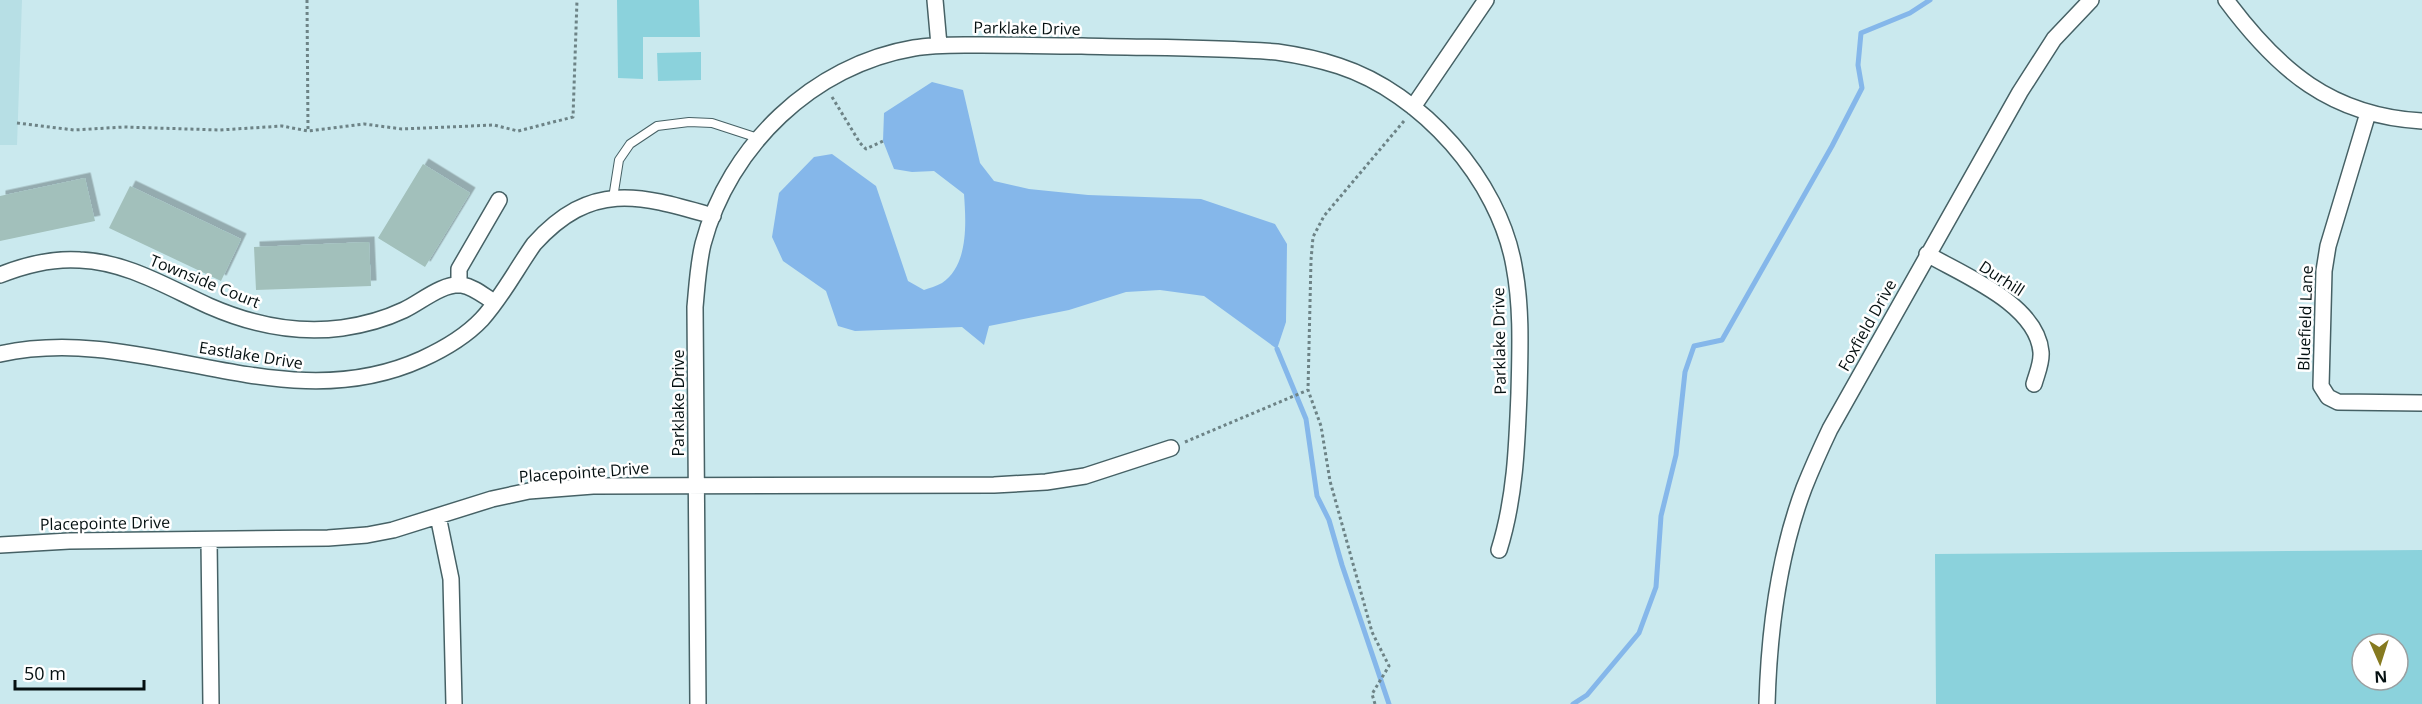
<svg xmlns="http://www.w3.org/2000/svg" width="2422" height="704" viewBox="0 0 2422 704" font-family="'Open Sans',sans-serif">
<style>
.built{fill:#b7dfe5}
.green{fill:#8bd2dc;fill-rule:evenodd}
.water{fill:#85b7ea}
.lines{fill:none;stroke-linecap:round;stroke-linejoin:round}
.stream{stroke:#85b7ea;stroke-width:5}
.building{fill:#a2c0bb;filter:url(#shadow)}
.lane-casing{stroke:#466165;stroke-width:10}
.street-casing{stroke:#466165;stroke-width:18}
.path{stroke:#6d8386;stroke-width:3;stroke-dasharray:3 3;stroke-linecap:butt}
.lane{stroke:#fff;stroke-width:8}
.street{stroke:#fff;stroke-width:15}
.labels{text-anchor:middle;dominant-baseline:central;stroke-width:5;stroke-linejoin:round;paint-order:stroke}
.street-label{font-size:16px;fill:#051011;stroke:#fff}
</style>
<defs>
<filter id="shadow"><feDropShadow dx="5.5" dy="-5.5" stdDeviation="0" flood-color="#0004"/></filter>
</defs>
<rect width="100%" height="100%" fill="#cae9ee"/>
<path class="built" d="M0,0H22L17,145H0Z"/>
<path class="green" d="M617,0H699L700,37H643V79L618,78Z
M701,52V80L658,81L657,53Z
M2422,550V704H1936L1935,554ZM2362,644H2398V680H2362Z"/>
<path class="water" d="M932,82L963,90L980,163L994,181L1029,189L1088,195L1201,199L1275,224L1287,244L1286,322L1277,349L1204,296L1160,290L1126,292L1069,310L989,326L984,345L962,327L855,331L838,326L826,291L783,261L772,237L779,193L814,157L832,154L876,186L908,281L924,290C929,288 937,286 942,283C969,265 966,222 964,194L934,171L912,172L894,169L883,141L884,113Z"/>
<g class="lines">
<path class="stream" d="M1277,349L1306,419L1317,496L1329,520L1342,565L1389,704
M1573,704L1587,695L1639,633L1656,587L1661,516L1676,455L1685,372L1694,346L1722,340L1832,146L1862,88L1858,65L1861,33L1910,13L1930,0"/>
</g>
<path class="building" d="M423,164L470,193L425,267L378,238Z
M85,178L95,221L0,241V196Z
M130,186L241,239L221,281L109,228Z
M369,242L371,286L256,290L254,247Z"/>
<g class="lines">
<defs>
<path id="lane" d="M613,198L619,160L630,144L657,126L689,122L712,123L758,138"/>
<path id="street" d="M935,0L939,45
M2226,0C2278,70 2331,116 2422,121
M1413,107L1486,0
M2368,113L2328,246L2324,271L2321,386L2328,397L2338,402L2422,403
M1927,254C1963,275 2037,304 2041,352C2042,363 2037,373 2034,384
M0,275C25,265 52,258 80,260C127,262 167,287 209,306C250,324 297,334 342,328C363,325 385,319 404,310C421,302 442,283 462,285C474,287 484,296 494,302
M459,285V269L499,200
M0,354C144,322 281,423 422,359C444,349 465,337 482,319C502,297 517,268 534,244C592,180 640,195 713,216
M438,516L451,579L454,704
M209,540L211,704
M0,545L69,541L328,538L367,535L393,530L492,499L529,491L593,486L994,485L1046,482L1085,476L1171,448
M698,704L695,307C697,286 698,265 703,244C729,146 813,65 914,48C936,44 959,45 982,45C1015,45 1048,46 1082,46C1147,48 1212,47 1277,52C1298,55 1318,59 1339,66C1422,93 1499,180 1514,266C1522,308 1520,351 1519,393C1517,446 1515,499 1499,550
M1767,704C1769,630 1778,557 1804,488C1812,468 1821,448 1830,429L2020,92L2054,39L2091,0"/>
</defs>
<use href="#lane" class="lane-casing"/>
<use href="#street" class="street-casing"/>
<path class="path" d="M307,0L308,131
M832,97L860,143L866,149L883,141
M17,123L74,130L124,127L220,130L282,126L308,131L364,124L402,129L494,125L518,131L573,117L577,0
M1185,442L1308,390
M1375,704L1372,694L1389,666L1372,632L1330,481L1321,426L1308,390L1311,260L1313,237L1324,216L1404,121"/>
<use href="#lane" class="lane"/>
<use href="#street" class="street"/>
</g>
<g class="labels">
<g class="street-label">
<text transform="translate(1027 28) rotate(1)">Parklake Drive</text>
<text transform="translate(2002 278) rotate(33)">Durhill</text>
<text transform="translate(205 281) rotate(22)">Townside Court</text>
<text transform="translate(2305 318) rotate(-88)">Bluefield Lane</text>
<text transform="translate(1867 325) rotate(-61)">Foxfield Drive</text>
<text transform="translate(1499 341) rotate(-91)">Parklake Drive</text>
<text transform="translate(251 355) rotate(9)">Eastlake Drive</text>
<text transform="translate(678 403) rotate(-90)">Parklake Drive</text>
<text transform="translate(584 472) rotate(-4)">Placepointe Drive</text>
<text transform="translate(105 523) rotate(-1)">Placepointe Drive</text>
</g>
</g>
<g transform="translate(2380 662) rotate(177)"><circle r="28" fill="#ffffff" stroke="#9b9fa0" stroke-width="1.5"/>
<path d="M0-4.5L10 22L0 15L-10 22Z" fill="#867a20"/>
<text y="-9" font-size="16" font-weight="bold" text-anchor="middle" fill="#051011">N</text>
</g>
<path d="M15 680v9h129v-9" fill="none" stroke="#051011" stroke-width="3"/>
<text x="24" y="680" font-size="18" fill="#051011" stroke="#ffffff" stroke-width="4.5" paint-order="stroke">50 m</text>
</svg>
